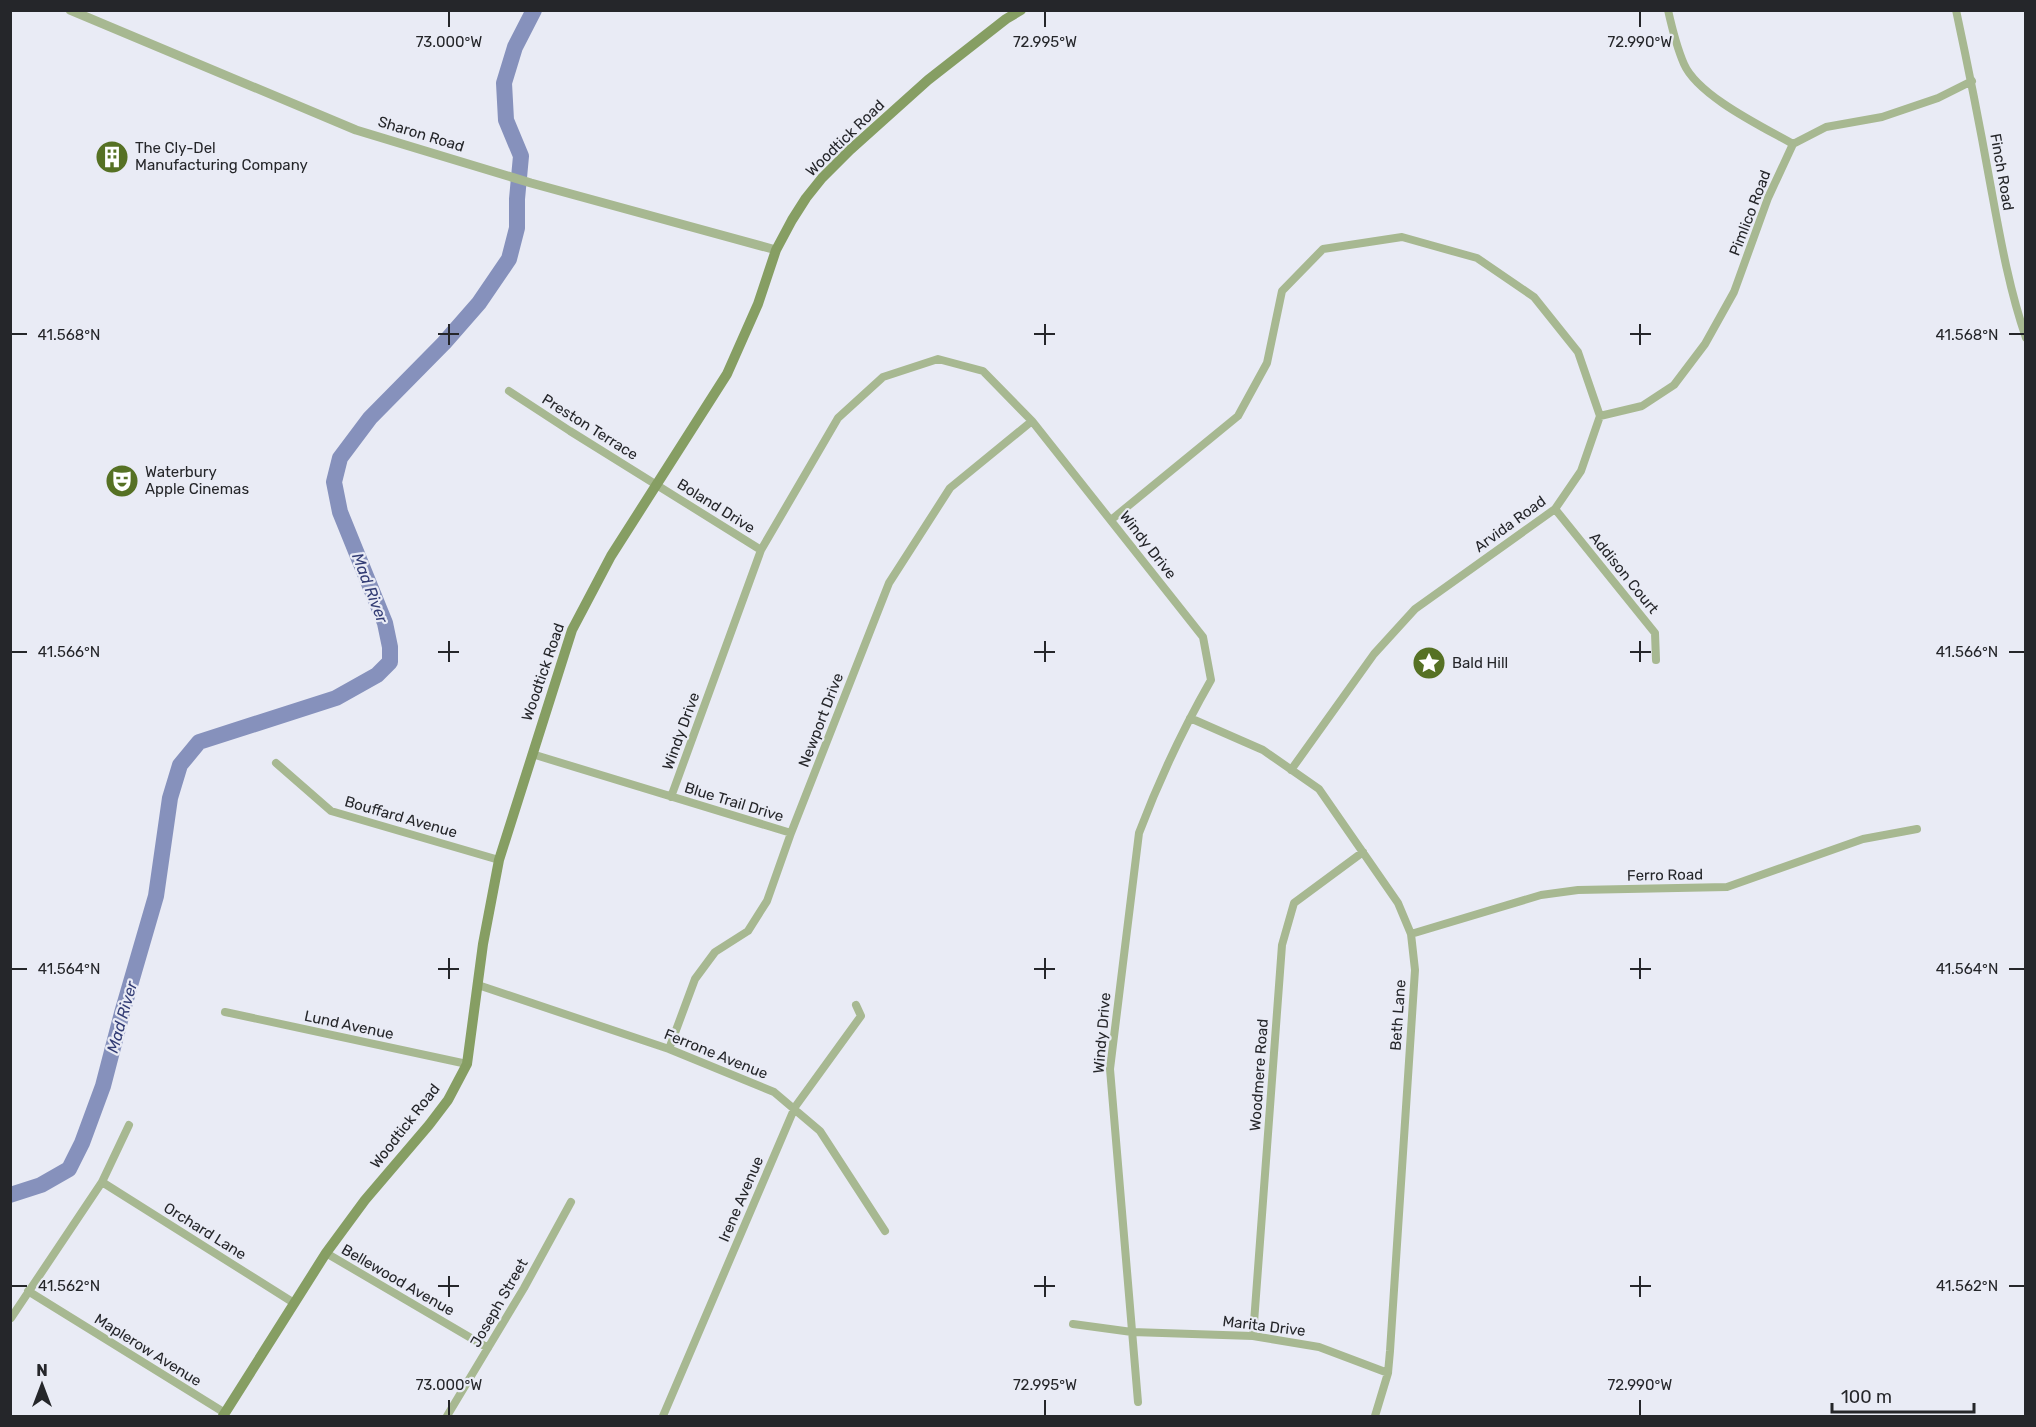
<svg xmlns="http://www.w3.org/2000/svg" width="2036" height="1427" viewBox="0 0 2036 1427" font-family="Rubik,sans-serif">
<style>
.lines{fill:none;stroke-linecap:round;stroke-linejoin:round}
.river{stroke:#8691bc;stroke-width:16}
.minor{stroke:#a7b891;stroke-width:8}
.tertiary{stroke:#a7b891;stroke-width:9}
.secondary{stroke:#869e63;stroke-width:10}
.ticks{fill:none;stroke:#25262a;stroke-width:2}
.labels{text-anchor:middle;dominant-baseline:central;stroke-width:4.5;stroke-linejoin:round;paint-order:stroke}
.street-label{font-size:15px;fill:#25262a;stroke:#e9ebf5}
.poi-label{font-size:15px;fill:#25262a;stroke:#e9ebf5;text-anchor:start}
.water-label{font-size:16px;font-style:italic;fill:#323c74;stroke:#e9ebf5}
.ticks-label{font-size:15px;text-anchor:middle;fill:#25262a;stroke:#e9ebf5;stroke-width:4.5;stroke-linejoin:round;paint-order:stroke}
</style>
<rect width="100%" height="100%" fill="#e9ebf5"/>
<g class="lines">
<path class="river" d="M10,1195L41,1185L69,1169L82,1143L103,1086L122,1013L156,896L170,798L180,765L199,742L336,698L377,675L390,662V647L385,623L340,512L334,482L340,458L370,418L444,343L479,303L509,259L517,228V199L521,156L506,120L504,83L515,47L534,10"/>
<path class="minor" d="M1668,10C1672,28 1677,48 1684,64C1698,96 1763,127 1793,144
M1956,10C1968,66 1979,121 1989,177C1999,231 2008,286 2026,338
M509,391L570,431L761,550
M1600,416L1642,406L1674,385L1705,344L1734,292L1768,198L1793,144L1826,127L1882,117L1938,98L1972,81
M1555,509L1655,633L1656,660
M1111,520L1238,416L1267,363L1282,291L1323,249L1402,237L1477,258L1534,297L1578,352L1600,416L1581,471L1555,509L1415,609L1374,654L1291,770
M1190,718L1263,750L1319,789L1398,903L1411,934L1415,970L1390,1351L1388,1373L1375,1416
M532,754L791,833
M276,763L331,811L499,860
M671,797L761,550L838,418L883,377L938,359L983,371L1032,421L1203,637L1211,680C1183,729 1159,780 1139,833L1110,1069L1138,1402
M1411,934L1541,895L1578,890L1727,887L1863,839L1917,829
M478,985L669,1049L774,1092L820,1131L885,1231
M225,1012L467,1064
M669,1049L695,979L715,952L748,931L767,901L791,833L889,583L950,488L1032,421
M102,1182L294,1303
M326,1253L488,1348
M28,1291L225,1413
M11,1318L102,1182L129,1125
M1073,1324L1132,1332L1253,1336L1319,1347L1388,1373
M1253,1336L1282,945L1294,903L1363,852
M447,1416L524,1288L571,1202
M663,1416L795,1107L861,1016L856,1005"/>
<path class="tertiary" d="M70,10L356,130L531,183L776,250"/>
<path class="secondary" d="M223,1416L326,1253L365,1200L429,1125L448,1100L467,1064L483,944L499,860L572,630L611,556L727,374L758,304L776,250L792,220L806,198L822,178L850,150L928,80L1006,19L1021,10"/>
</g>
<path class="ticks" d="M449,12V27M1045,12V27M1640,12V27M449,324V345M1045,324V345M1640,324V345M12,334H27M438,334H459M1034,334H1055M1630,334H1651M2009,334H2024M449,641V662M1045,641V662M1640,641V662M12,652H27M438,652H459M1034,652H1055M1630,652H1651M2009,652H2024M449,958V979M1045,958V979M1640,958V979M12,969H27M438,969H459M1034,969H1055M1630,969H1651M2009,969H2024M449,1276V1297M1045,1276V1297M1640,1276V1297M12,1286H27M438,1286H459M1034,1286H1055M1630,1286H1651M2009,1286H2024M449,1400V1415M1045,1400V1415M1640,1400V1415"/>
<defs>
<symbol id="building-disc" viewBox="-11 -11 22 22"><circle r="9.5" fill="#567124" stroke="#e9ebf5"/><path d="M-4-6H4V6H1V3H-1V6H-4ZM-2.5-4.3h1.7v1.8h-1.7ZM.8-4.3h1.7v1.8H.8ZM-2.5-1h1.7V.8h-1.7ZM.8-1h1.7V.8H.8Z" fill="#fff"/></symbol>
<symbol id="theatre-disc" viewBox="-11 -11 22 22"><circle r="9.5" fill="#567124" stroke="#e9ebf5"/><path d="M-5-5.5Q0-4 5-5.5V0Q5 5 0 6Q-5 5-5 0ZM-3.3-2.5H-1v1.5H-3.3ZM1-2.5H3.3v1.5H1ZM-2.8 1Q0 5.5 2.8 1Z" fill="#fff"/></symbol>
<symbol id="sight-disc" viewBox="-11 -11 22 22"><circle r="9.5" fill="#567124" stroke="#e9ebf5"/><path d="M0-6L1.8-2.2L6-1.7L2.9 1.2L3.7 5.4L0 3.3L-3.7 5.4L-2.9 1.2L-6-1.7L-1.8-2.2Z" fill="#fff"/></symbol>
</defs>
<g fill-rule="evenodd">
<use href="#building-disc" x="93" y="138" width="38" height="38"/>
<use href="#theatre-disc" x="103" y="462" width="38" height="38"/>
<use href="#sight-disc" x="1410" y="644" width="38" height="38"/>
</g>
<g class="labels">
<g class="street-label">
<text transform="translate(421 134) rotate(17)">Sharon Road</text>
<text transform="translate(845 138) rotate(-44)">Woodtick Road</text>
<text transform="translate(2002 172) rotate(80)">Finch Road</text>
<text transform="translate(1750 213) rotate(-69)">Pimlico Road</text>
<text transform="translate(590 427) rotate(32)">Preston Terrace</text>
<text transform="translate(716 506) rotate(32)">Boland Drive</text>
<text transform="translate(1510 524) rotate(-36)">Arvida Road</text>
<text transform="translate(1148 545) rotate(52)">Windy Drive</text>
<text transform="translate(1624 573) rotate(51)">Addison Court</text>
<text transform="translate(543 672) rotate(-71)">Woodtick Road</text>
<text transform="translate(821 720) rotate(-69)">Newport Drive</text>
<text transform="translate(681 731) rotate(-70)">Windy Drive</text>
<text transform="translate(734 802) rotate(17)">Blue Trail Drive</text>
<text transform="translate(401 817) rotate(16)">Bouffard Avenue</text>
<text transform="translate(1665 875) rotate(-1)">Ferro Road</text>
<text transform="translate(1398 1015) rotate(-86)">Beth Lane</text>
<text transform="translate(349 1025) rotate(12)">Lund Avenue</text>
<text transform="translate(1102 1033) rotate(-85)">Windy Drive</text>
<text transform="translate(716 1054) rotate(22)">Ferrone Avenue</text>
<text transform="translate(1259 1075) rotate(-86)">Woodmere Road</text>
<text transform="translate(405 1126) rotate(-52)">Woodtick Road</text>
<text transform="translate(741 1199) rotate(-67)">Irene Avenue</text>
<text transform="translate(205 1231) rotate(32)">Orchard Lane</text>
<text transform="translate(398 1280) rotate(30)">Bellewood Avenue</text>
<text transform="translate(499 1303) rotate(-60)">Joseph Street</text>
<text transform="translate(1264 1326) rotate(7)">Marita Drive</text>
<text transform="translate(148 1350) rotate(32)">Maplerow Avenue</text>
</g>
<g class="poi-label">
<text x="135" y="148">The Cly-Del<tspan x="135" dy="17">Manufacturing Company</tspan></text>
<text x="145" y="472">Waterbury<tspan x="145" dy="17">Apple Cinemas</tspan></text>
<text x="1452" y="663">Bald Hill</text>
</g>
<g class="water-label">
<text transform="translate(370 588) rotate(69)">Mad River</text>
<text transform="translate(122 1017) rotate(-74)">Mad River</text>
</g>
</g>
<g class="ticks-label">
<text x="449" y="47">73.000°W</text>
<text x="1045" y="47">72.995°W</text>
<text x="1640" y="47">72.990°W</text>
<text x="69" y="340">41.568°N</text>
<text x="1967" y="340">41.568°N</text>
<text x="69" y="657">41.566°N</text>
<text x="1967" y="657">41.566°N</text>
<text x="69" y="974">41.564°N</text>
<text x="1967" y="974">41.564°N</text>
<text x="69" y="1291">41.562°N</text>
<text x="1967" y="1291">41.562°N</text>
<text x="449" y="1390">73.000°W</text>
<text x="1045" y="1390">72.995°W</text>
<text x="1640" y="1390">72.990°W</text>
</g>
<rect width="2036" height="1427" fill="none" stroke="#25262a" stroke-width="24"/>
<g transform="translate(42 1385)" stroke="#e9ebf5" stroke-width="4.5" paint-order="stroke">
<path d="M0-4.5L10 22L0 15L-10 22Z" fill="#25262a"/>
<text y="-9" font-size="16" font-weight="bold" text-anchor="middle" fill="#25262a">N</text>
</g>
<path d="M1832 1403v9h142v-9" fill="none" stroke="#25262a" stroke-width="3"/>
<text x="1841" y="1403" font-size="18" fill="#25262a" stroke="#e9ebf5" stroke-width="4.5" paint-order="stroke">100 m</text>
</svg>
